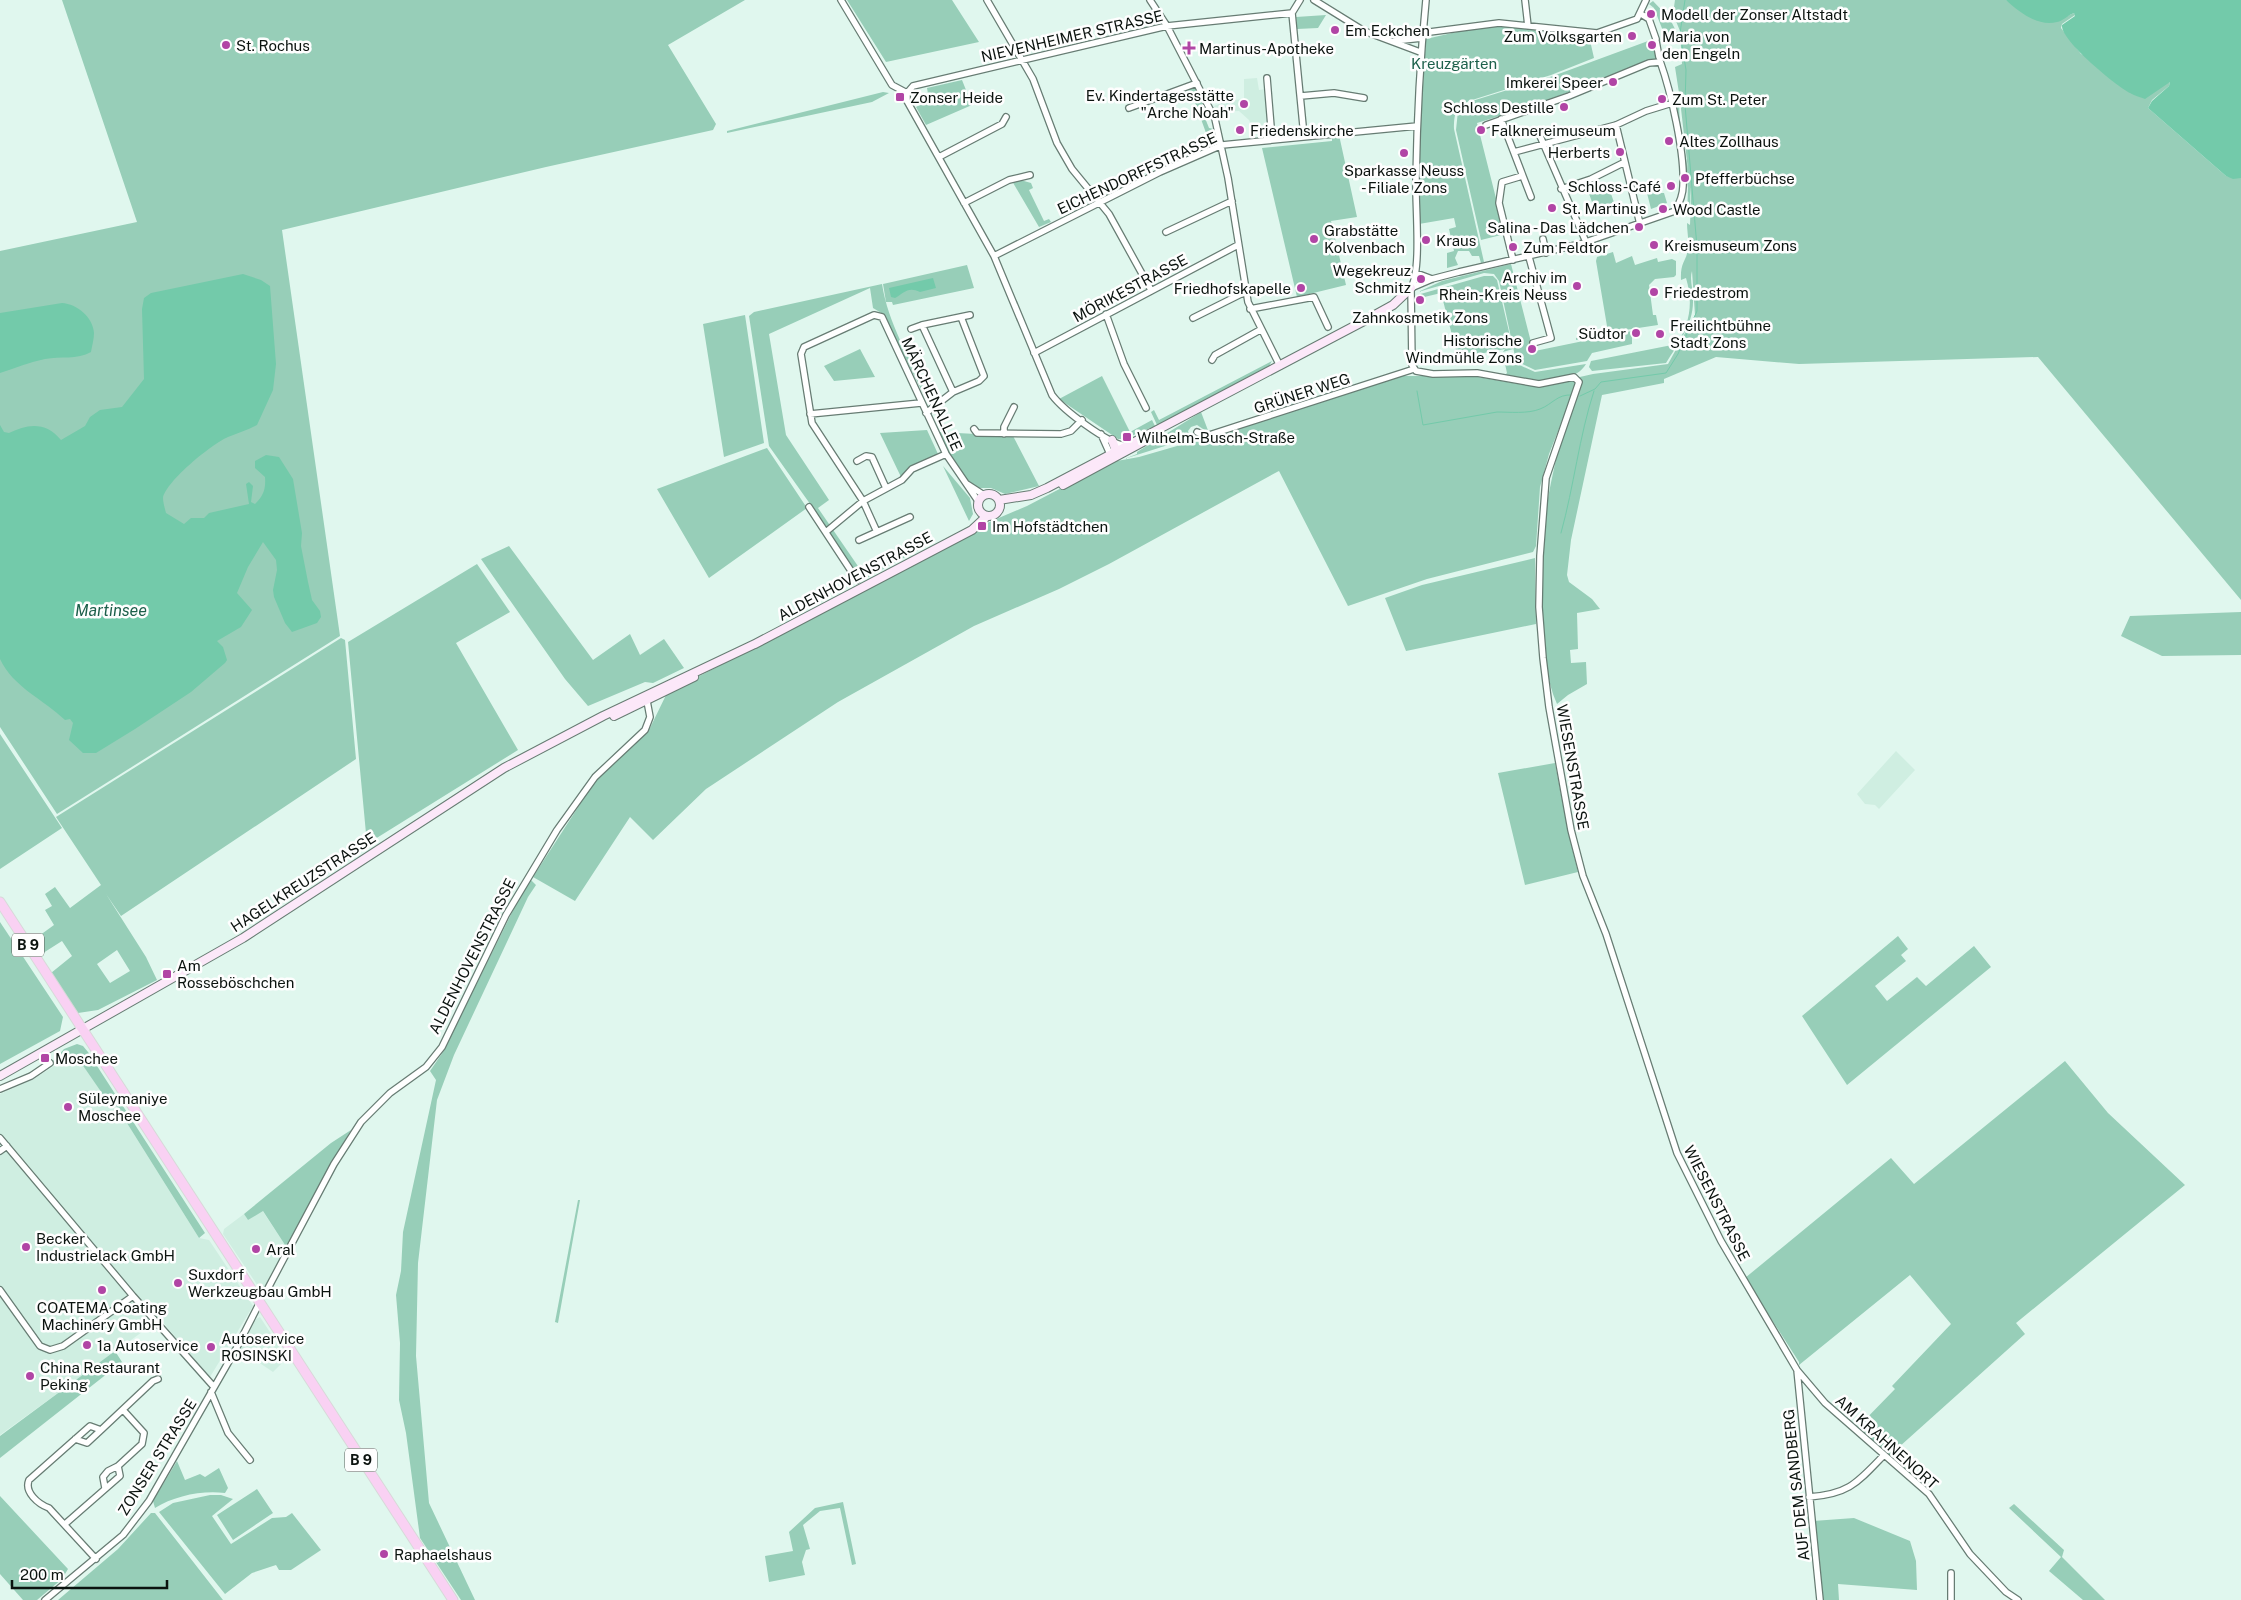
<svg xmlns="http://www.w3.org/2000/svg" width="2241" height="1600" viewBox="0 0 2241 1600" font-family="'Public Sans',sans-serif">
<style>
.built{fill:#cfeee1}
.green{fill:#97ceb8;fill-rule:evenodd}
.water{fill:#73caaa}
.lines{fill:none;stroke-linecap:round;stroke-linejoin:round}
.stream{stroke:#73caaa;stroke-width:1}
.street-casing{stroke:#677c73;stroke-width:8}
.secondary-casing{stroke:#677c73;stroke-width:10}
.primary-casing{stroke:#d8d9d9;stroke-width:11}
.street{stroke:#fff;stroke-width:5.5}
.secondary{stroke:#fce8f9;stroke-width:8}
.primary{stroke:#f9d1f3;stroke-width:9}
.poi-dot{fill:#b145a5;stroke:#fefefe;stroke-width:2}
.labels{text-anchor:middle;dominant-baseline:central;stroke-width:5;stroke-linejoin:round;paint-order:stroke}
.shield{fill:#fefefe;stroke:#545a57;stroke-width:1}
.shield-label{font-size:14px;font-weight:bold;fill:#0b130f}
.poi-label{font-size:15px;fill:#0b130f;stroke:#fefefe;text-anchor:start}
.street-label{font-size:15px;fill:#0b130f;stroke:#fefefe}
.park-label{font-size:15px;fill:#1d604b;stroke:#fefefe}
.water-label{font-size:16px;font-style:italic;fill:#1c5f4a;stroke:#fefefe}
</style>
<rect width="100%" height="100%" fill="#e0f7ee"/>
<path class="built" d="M1257,78L1259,90L1266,89L1269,124L1265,131L1257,133L1256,127H1252L1249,120L1239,111L1217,112L1214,106L1226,101L1244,99V79Z
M1896,751L1915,770L1879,809L1875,805L1865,804L1857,794Z
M75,1053L106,1099L110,1096L199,1238L209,1240L253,1306L210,1377L160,1319L0,1435V1094L32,1080Z
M262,1210L287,1248L264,1287L260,1289L223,1234L224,1229L244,1214L248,1220Z
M260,1317L287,1358L273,1372L240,1350L256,1319Z"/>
<path class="green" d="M62,0H745L668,45L716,124L713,130L546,167L282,230L340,636L57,814L0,727V251L137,222Z
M847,0H952L979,42L886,62Z
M1675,0H2006L2067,16L2074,13L2075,15L2062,24L2061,28L2081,54L2167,83L2170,82L2169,86L2152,100L2148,108L2226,176L2241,178V600L2038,357L1799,364L1716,357L1664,379V383L1602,395L1571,540L1567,575L1569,582L1592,599L1600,609L1577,613L1578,649L1570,650L1571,663L1586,662L1587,684L1568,695L1557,704C1546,680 1545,653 1543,626C1542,603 1538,578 1540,554C1545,501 1558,450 1571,398L1549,454L1540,487L1536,546L1533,552L1427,579L1348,606L1279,471L1277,472L1109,564L1059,589L974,626L838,702L706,789L653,840L630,817L575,901L533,877L593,784L650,728L667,693L983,528L987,523L1027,506L1111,462L1139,457L1253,424L1402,376H1472L1519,384L1540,386L1593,374L1668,364L1695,315L1692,271C1689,281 1694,291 1693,302C1693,324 1678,344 1666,363L1592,371L1589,367L1591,361L1672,345L1676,346C1689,324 1694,305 1686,278L1681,280C1680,261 1687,261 1688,248C1689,240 1687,231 1687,223L1690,225L1691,196L1680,100C1675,129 1699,188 1687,217L1688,188L1674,97L1675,94L1679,93L1675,67L1682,64L1680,31L1673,14Z
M1653,1L1670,19L1677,33L1667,34L1663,31L1654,8L1649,4Z
M1326,15L1318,28L1297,29L1296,17Z
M1503,26L1589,36L1594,58L1551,75L1469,101C1455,107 1454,115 1454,129L1484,262L1481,263L1479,256H1472L1469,251H1458L1455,258L1458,265L1447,268V253L1454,251L1449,229L1456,227L1454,218L1419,224L1420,130L1426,39L1465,30Z
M1648,41L1650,50L1653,51L1655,49L1657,59L1532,106L1477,123L1505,234L1481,240L1456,130L1458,111L1472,101L1553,76Z
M962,80L972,105L926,125L916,107L929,100L927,88Z
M1195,88L1203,103L1201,108L1209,128L1214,129L1215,141L1210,144L1192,94L1189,95L1188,89Z
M883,92L889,93L872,102L727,133V131Z
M1339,135L1357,217L1331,221L1346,285L1297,297L1262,148L1332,141V136Z
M1017,179L1031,183L1033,188L1029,190L1044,221L1049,219L1051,222L1039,227L1012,181Z
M1659,187L1661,193H1664L1667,203L1651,209L1646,189Z
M1596,188L1599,193L1610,191L1616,208L1610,209L1609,207L1596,213L1588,191Z
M1613,252L1616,263L1632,256L1635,265L1657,258L1658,262L1672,259L1676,261V275L1674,277L1655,279L1649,285L1653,315H1656L1658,325L1605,333L1576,340V338L1590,335V331L1602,332L1607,326L1596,261L1597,257Z
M1511,264L1532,346L1529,348L1530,352L1632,331V344L1592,353L1587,361L1535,370L1516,361L1499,281L1494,274L1484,273L1418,292L1442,281Z
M967,265L974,288L893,305L892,302H886L883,284Z
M1484,276H1493L1497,280L1513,349L1503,352L1505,349L1458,358L1441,293L1416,299L1417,295Z
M882,284C888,323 910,359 927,395L931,394L936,402L928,403L883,314L873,308L870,288L769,334L786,435L829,500L818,508L862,572L928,538L931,543L859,582V573L856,575L825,525L769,446L749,316L754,312Z
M745,315L764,443L724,457L703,324Z
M860,349L875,377L834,381L824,366Z
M1506,353H1513L1515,363L1535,372L1586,364C1572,388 1525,379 1504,376L1507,373L1503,355Z
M1272,361L1269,366L1157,425L1151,412L1154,410L1159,420Z
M1102,376L1130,432L1152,420L1155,426L1124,439H1118L1059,399Z
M1201,412L1209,433L1197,425L1191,427L1188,431L1190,438L1124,459L1137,454V452Z
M927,430L938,454L911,467L901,477L880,433Z
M939,432L1013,436L1039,486L1005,494L991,488H977C958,474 948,454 939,432Z
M767,448L807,508L709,578L657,489Z
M943,466L970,498L973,514L969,521Z
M509,546L593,660L630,634L640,655L664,639L684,668L653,683L645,682L588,706L565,679L481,559Z
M1535,558L1536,624L1406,651L1385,598L1422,585Z
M477,564L510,612L456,643L518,750L367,844L348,642Z
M2241,612V655L2162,656L2121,636L2130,616Z
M341,638L345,640L356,759L121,916L106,894L146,957L157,980L98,1010L78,1013L51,973L72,956L62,941L40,955L32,941L54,925L45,910L52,906L45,894L55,887L70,908L101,885L56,817ZM117,950L130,971L110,983L97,964Z
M0,734L62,828L0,869Z
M1555,763L1568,831L1578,872L1525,885L1498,773Z
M529,878L536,885L528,897L454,1055L437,1100L418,1263L416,1356L429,1503L475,1600H461L420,1538L406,1433L399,1400L400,1343L396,1295L401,1271L403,1232L436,1080L430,1071L443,1052Z
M0,922L63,1017L60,1031L0,1064Z
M1898,936L1908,949L1901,955L1906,961L1875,986L1887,1001L1917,977L1926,986L1974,946L1991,967L1847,1085L1802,1016Z
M77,1044L83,1046L88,1052L205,1233L199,1238L110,1096L106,1099L75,1054L56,1065L53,1061L64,1049Z
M2065,1061L2108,1113L2185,1185L2016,1323L2025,1334L1889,1456L1857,1428L1895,1389L1892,1386L1951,1324L1910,1275L1799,1365V1362L1745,1278L1891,1158L1914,1184Z
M351,1130L322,1180L287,1248L263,1211L248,1220L244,1214L331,1143Z
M578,1200H580L558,1323L555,1322Z
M115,1351L122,1362L0,1458V1436Z
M177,1461L185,1480L200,1474L205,1477L219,1468L228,1488L225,1493C202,1490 174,1496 155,1508L153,1501Z
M257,1489L273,1513L233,1540L217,1515Z
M210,1495H221L233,1499L212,1516L231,1544L272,1518L286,1517L292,1513L321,1550L291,1570H279L276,1565L252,1573L225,1594L159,1512L173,1503Z
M0,1496L68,1569L62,1579L37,1600H23L0,1574Z
M843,1502L856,1564L852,1565L840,1508L820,1511L803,1525L810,1549L806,1550L802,1562L805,1575L769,1582L765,1556L793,1551L789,1532L815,1508Z
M2014,1504L2064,1550L2062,1557L2105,1600H2083L2049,1571L2061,1557L2009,1508Z
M151,1513H155L223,1600H58L118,1549Z
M1854,1518L1910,1541L1916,1561L1917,1590L1838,1584L1839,1600H1822L1813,1521Z"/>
<path class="water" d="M2006,0H2241V178L2233,179L2226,176L2148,108L2152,101L2169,86L2170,82L2145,99C2141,97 2135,96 2130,93C2116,86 2060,40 2062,25L2075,16L2074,13C2068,15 2063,21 2057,22C2038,27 2019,12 2006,0Z
M243,274L261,280L270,286L276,364L273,390L257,425C248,430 238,433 228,437C213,443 166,481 163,498C163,502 165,509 166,513L184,524L191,518H204L209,513L249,504L246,484L249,482L253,486L251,502L255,504C263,496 266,490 265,477L255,468V461L266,455L279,457L293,479L302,533L301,546L308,582L312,600L320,611L321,617L317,623L292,632L285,623L274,597L273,590L277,570L276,560L263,542L248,567L237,593L252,610L241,627L217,641L223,647L227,660L225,663L191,692L135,729L96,753H83L69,740L73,723L70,719L65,720C43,699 13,687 0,659V425L4,432L9,433C28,423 47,422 61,440L85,426L90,417L100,410L122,407L144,379L142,309L144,298L151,293Z
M933,278L936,288L920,292C908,286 904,293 895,298L891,297L889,288Z
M62,303C77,304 93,317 94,333C94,339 92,346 91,352C77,360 61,356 45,359C30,362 15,368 0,373V313Z"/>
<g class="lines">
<path class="stream" d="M1417,391L1423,425L1497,412C1509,412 1528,414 1540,409C1553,404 1557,394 1572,395
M1580,396L1595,389L1601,382L1666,373L1678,354L1697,311V247L1685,105L1686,70L1680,33L1685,0
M1561,533C1574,486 1579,437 1594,391"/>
<defs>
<path id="street" d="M841,0L892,85L907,93
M987,0L1033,79L1057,143L1072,169L1109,214L1151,290
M1150,0L1167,26L1215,119L1228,178L1248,302L1280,366
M1314,0L1364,31L1420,52
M1525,0L1528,26
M1292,13L1304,136
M1292,13L1300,0
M1641,14L1649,19L1656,39
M1422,33L1499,23L1597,33L1637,19L1646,0
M1394,41L1422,38
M1656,41L1659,57
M1267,78L1272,139
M907,93V101L994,256L1052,395C1064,411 1106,442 1125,446
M907,93L913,86L1167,26L1292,13
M1301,96L1334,93L1364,98
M1129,108L1197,83
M1501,119L1531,197
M1486,125L1569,96L1649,63L1660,62
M1616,125L1640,224
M1540,136L1586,242
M1514,152L1616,125L1646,111L1672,103
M939,157L1002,124L1006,117
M1561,189L1591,179L1625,162
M964,203L1009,180L1030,175
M1166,232L1232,201
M1543,239L1546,253
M994,256L1160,172L1222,145L1417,126
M1529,257L1551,338L1533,343
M1513,260L1499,203L1502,182L1522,176
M1416,273L1432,279
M1411,288L1412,365L1416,371L1433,374L1477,373L1539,384L1574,377L1579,382L1546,478L1540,556L1539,607L1543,658L1549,707L1571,830L1583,876L1606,934L1677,1153L1721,1241L1797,1370L1820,1600
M1411,288L1432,279L1459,272L1580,244L1675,211C1679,204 1683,194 1683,186C1685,153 1671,92 1660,61
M1411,288C1422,269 1415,204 1416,179C1417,119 1420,60 1426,0
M1250,309L1314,297L1328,327
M1106,314L1124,364L1146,408
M961,317L984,376L979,381L953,392L922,325L970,315
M1193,318L1245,292
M911,329L922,325
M1034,353L1238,245
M1212,360L1215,355L1260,330
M926,413L953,392
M810,414L921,403
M974,429L977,433L1061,434L1071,431L1082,420
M1197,432L1206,436L1414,369
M1004,434V427L1014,407
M1101,434L1110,454
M857,461L866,456L872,457L886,488
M967,484L984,495
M809,507L857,580
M827,531L863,501L902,480L912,469L946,454
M877,532L863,501L812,423L801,354L804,347L874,315L882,317L946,454L978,501
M859,540L910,517
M0,1089L31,1076L50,1063
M0,1138L133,1296L214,1387
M0,1151L7,1146
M0,1290L40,1346L50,1350L63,1346L133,1296
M258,1299L266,1292L334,1164L361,1122L390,1093L426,1067L442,1047L506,915L557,830L595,777L645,730L650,717L647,701
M1797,1370L1825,1403L1929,1494L1970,1554L2006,1592L2018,1600
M211,1392L228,1433L250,1460
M75,1439L87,1443L101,1430
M105,1488L103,1477L108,1471L118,1466
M1809,1497C1849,1494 1857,1483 1884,1455
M65,1524L120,1476L118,1466L142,1444L144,1433L124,1411
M96,1559L49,1508C38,1504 24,1492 29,1480L90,1426L101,1430L153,1381L158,1379
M45,1600L123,1535L149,1501L236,1349L260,1302
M1951,1600V1573"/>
<path id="secondary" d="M1112,440L1115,448L1114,455
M1063,485L1152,437
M978 505a11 11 0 1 1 22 0a11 11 0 1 1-22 0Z
M999,500L1031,495L1047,488L1364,321L1393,305L1411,288
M755,644L972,530L987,516
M614,716L694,677
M0,1076L243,938L504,768L603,716L759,642"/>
<path id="primary" d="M0,902L453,1600"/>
</defs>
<use href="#street" class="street-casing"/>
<use href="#secondary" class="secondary-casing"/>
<use href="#primary" class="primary-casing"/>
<use href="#street" class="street"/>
<use href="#secondary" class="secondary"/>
<use href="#primary" class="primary"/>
</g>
<g class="poi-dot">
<circle cx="1651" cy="14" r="5"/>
<circle cx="1335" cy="30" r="5"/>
<circle cx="1632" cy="36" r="5"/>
<circle cx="226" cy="45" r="5"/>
<circle cx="1652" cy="45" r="5"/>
<path d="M1186.5 40.5h5v5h5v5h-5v5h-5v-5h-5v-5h5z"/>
<circle cx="1613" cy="82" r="5"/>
<rect x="895" y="92" width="10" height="10" rx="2.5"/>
<circle cx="1662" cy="99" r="5"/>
<circle cx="1244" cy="104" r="5"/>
<circle cx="1564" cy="107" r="5"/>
<circle cx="1240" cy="130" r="5"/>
<circle cx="1481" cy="130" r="5"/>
<circle cx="1669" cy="141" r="5"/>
<circle cx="1620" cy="152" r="5"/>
<circle cx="1404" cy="153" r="5"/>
<circle cx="1685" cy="178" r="5"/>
<circle cx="1671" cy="186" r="5"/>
<circle cx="1552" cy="208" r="5"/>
<circle cx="1663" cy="209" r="5"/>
<circle cx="1639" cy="227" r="5"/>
<circle cx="1314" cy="239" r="5"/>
<circle cx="1426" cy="240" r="5"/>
<circle cx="1654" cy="245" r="5"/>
<circle cx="1513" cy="247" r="5"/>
<circle cx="1421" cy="279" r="5"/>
<circle cx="1577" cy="286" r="5"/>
<circle cx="1301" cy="288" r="5"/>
<circle cx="1654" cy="292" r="5"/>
<circle cx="1420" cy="300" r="5"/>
<circle cx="1636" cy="333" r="5"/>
<circle cx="1660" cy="334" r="5"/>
<circle cx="1532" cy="349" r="5"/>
<rect x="1122" y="432" width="10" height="10" rx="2.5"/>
<rect x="977" y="521" width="10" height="10" rx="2.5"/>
<rect x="162" y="969" width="10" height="10" rx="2.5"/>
<rect x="40" y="1053" width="10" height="10" rx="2.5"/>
<circle cx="68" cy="1107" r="5"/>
<circle cx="26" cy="1247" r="5"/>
<circle cx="256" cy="1249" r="5"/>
<circle cx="178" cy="1283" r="5"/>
<circle cx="102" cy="1290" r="5"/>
<circle cx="87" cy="1345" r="5"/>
<circle cx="211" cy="1347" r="5"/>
<circle cx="30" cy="1376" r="5"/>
<circle cx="384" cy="1554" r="5"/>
</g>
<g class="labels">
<g class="shield">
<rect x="12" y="933.5" width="32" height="23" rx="4"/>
<rect x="345" y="1448.5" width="32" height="23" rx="4"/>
</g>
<g class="shield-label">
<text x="28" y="945">B 9</text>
<text x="361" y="1460">B 9</text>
</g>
<g class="poi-label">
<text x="1661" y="14">Modell der Zonser Altstadt</text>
<text x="1345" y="30">Em Eckchen</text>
<text x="1622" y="36" text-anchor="end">Zum Volksgarten</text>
<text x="1662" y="36">Maria von<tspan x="1662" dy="17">den Engeln</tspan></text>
<text x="236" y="45">St. Rochus</text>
<text x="1199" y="48">Martinus-Apotheke</text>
<text x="1603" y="82" text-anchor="end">Imkerei Speer</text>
<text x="1234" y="95" text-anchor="end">Ev. Kindertagesstätte<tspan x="1234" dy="17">"Arche Noah"</tspan></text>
<text x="910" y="97">Zonser Heide</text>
<text x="1672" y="99">Zum St. Peter</text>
<text x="1554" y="107" text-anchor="end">Schloss Destille</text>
<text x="1250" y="130">Friedenskirche</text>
<text x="1491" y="130">Falknereimuseum</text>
<text x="1679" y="141">Altes Zollhaus</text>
<text x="1610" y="152" text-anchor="end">Herberts</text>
<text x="1404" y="170" text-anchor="middle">Sparkasse Neuss<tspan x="1404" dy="17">- Filiale Zons</tspan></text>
<text x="1695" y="178">Pfefferbüchse</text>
<text x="1661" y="186" text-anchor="end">Schloss-Café</text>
<text x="1562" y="208">St. Martinus</text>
<text x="1673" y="209">Wood Castle</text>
<text x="1629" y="227" text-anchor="end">Salina - Das Lädchen</text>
<text x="1324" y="230">Grabstätte<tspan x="1324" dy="17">Kolvenbach</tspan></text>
<text x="1436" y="240">Kraus</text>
<text x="1664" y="245">Kreismuseum Zons</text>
<text x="1523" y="247">Zum Feldtor</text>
<text x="1411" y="270" text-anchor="end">Wegekreuz<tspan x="1411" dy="17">Schmitz</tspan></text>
<text x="1567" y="277" text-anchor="end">Archiv im<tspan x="1567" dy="17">Rhein-Kreis Neuss</tspan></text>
<text x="1291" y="288" text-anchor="end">Friedhofskapelle</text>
<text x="1664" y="292">Friedestrom</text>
<text x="1420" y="317" text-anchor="middle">Zahnkosmetik Zons</text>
<text x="1670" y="325">Freilichtbühne<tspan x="1670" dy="17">Stadt Zons</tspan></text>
<text x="1626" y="333" text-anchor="end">Südtor</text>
<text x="1522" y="340" text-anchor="end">Historische<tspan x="1522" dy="17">Windmühle Zons</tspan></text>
<text x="1137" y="437">Wilhelm-Busch-Straße</text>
<text x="992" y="526">Im Hofstädtchen</text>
<text x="177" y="965">Am<tspan x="177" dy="17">Rosseböschchen</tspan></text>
<text x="55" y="1058">Moschee</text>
<text x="78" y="1098">Süleymaniye<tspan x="78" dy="17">Moschee</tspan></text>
<text x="36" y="1238">Becker<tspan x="36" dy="17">Industrielack GmbH</tspan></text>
<text x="266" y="1249">Aral</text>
<text x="188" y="1274">Suxdorf<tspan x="188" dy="17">Werkzeugbau GmbH</tspan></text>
<text x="102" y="1307" text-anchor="middle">COATEMA Coating<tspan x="102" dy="17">Machinery GmbH</tspan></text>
<text x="221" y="1338">Autoservice<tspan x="221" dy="17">ROSINSKI</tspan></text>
<text x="97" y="1345">1a Autoservice</text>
<text x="40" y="1367">China Restaurant<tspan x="40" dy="17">Peking</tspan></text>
<text x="394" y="1554">Raphaelshaus</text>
</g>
<g class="street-label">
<text transform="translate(1072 36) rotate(-13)">NIEVENHEIMER STRASSE</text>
<text transform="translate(1137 173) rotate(-25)">EICHENDORFFSTRASSE</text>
<text transform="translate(1130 288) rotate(-28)">MÖRIKESTRASSE</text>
<text transform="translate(1302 393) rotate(-18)">GRÜNER WEG</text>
<text transform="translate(932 394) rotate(65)">MÄRCHENALLEE</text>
<text transform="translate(855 576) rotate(-28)">ALDENHOVENSTRASSE</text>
<text transform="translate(1573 767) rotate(80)">WIESENSTRASSE</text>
<text transform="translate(303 882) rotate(-33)">HAGELKREUZSTRASSE</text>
<text transform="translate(472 956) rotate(-63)">ALDENHOVENSTRASSE</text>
<text transform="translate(1717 1203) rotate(63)">WIESENSTRASSE</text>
<text transform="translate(1887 1442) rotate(42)">AM KRAHNENORT</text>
<text transform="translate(157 1457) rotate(-58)">ZONSER STRASSE</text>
<text transform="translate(1796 1485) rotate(-96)">AUF DEM SANDBERG</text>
</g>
<g class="park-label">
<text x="1454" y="63">Kreuzgärten</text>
</g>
<g class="water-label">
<text x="111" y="610">Martinsee</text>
</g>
</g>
<path d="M12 1580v8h155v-8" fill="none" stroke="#0b130f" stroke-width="2.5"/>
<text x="20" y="1580" font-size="15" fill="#0b130f" stroke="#fefefe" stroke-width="4" paint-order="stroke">200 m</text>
</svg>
